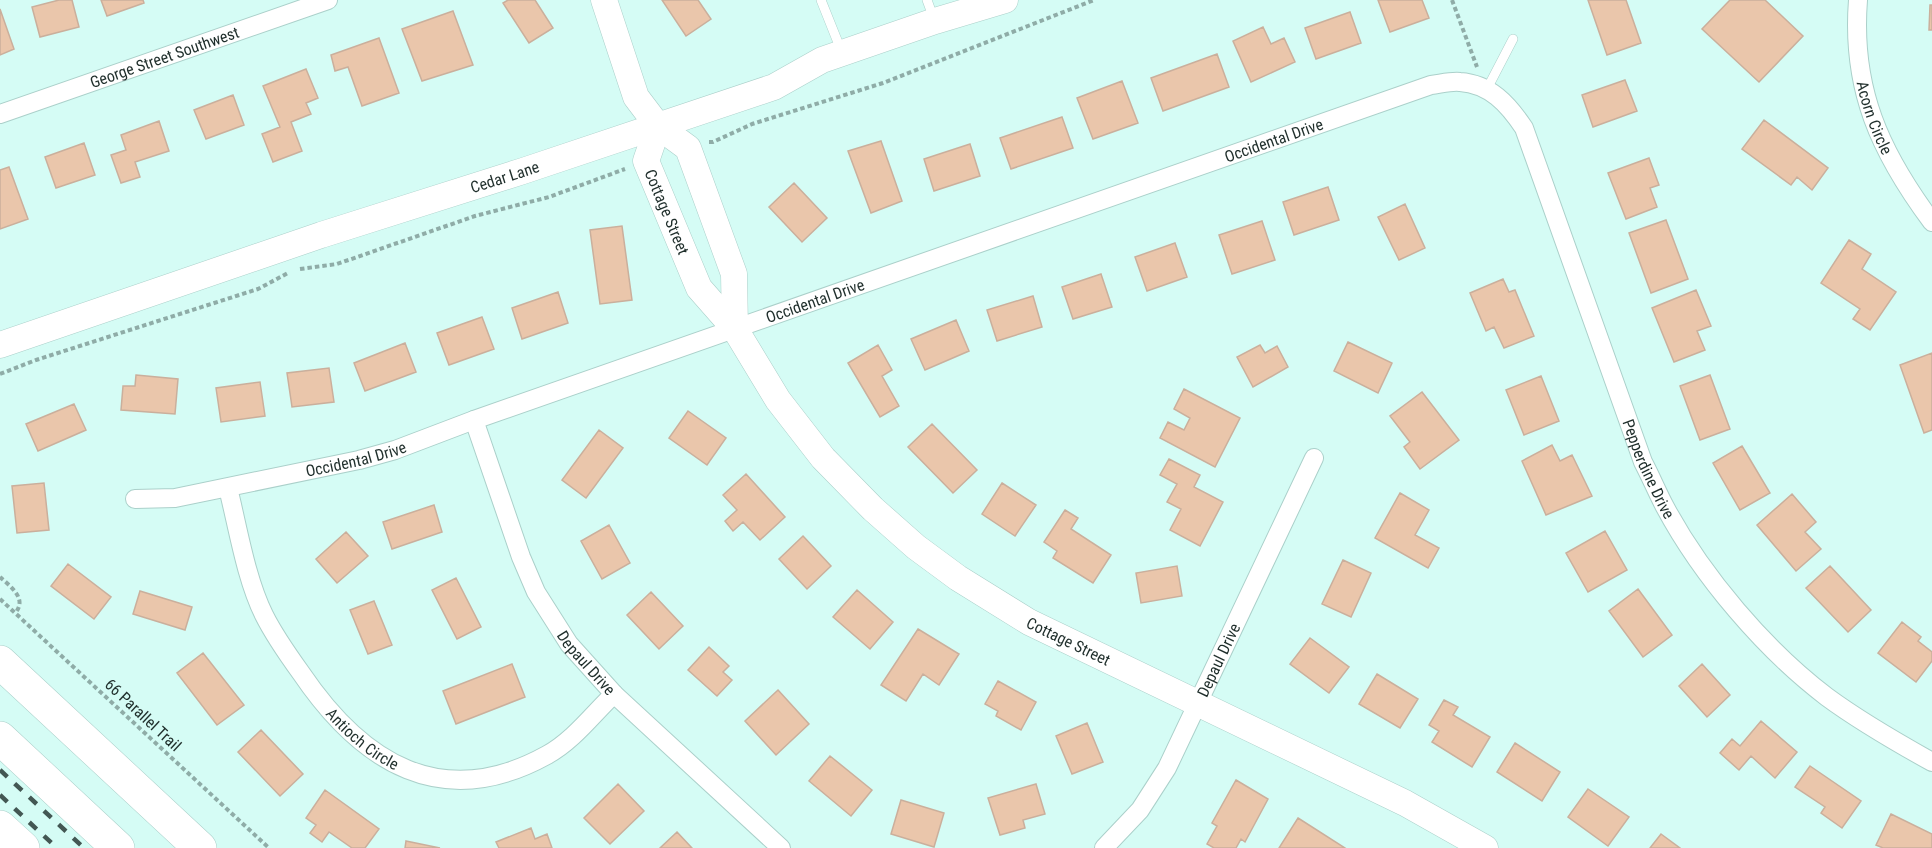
<svg xmlns="http://www.w3.org/2000/svg" width="1932" height="848" viewBox="0 0 1932 848" font-family="'Roboto Condensed',sans-serif">
<style>
.building{fill:#eac6ab;stroke:#caaf9c;stroke-width:1.5}
.lines{fill:none;stroke-linecap:round;stroke-linejoin:round}
.lane-casing{stroke:#abd0ca;stroke-width:10}
.street-casing{stroke:#abd0ca;stroke-width:20}
.secondary-casing{stroke:#abd0ca;stroke-width:27}
.highway-casing{stroke:#abd0ca;stroke-width:34}
.path{stroke:#8faca7;stroke-width:4;stroke-dasharray:4.5 3;stroke-linecap:butt}
.lane{stroke:#fff;stroke-width:9}
.street{stroke:#fff;stroke-width:18}
.secondary{stroke:#fff;stroke-width:26}
.highway{stroke:#fff;stroke-width:33}
.rail{stroke:#435753;stroke-width:4.5;stroke-dasharray:10 10;stroke-linecap:butt}
.labels{text-anchor:middle;dominant-baseline:central;stroke-width:4.5;stroke-linejoin:round;paint-order:stroke}
.street-label{font-size:16px;fill:#1f2e2b;stroke:#d5fcf5}
</style>
<rect width="100%" height="100%" fill="#d5fcf5"/>
<path class="building" d="M59,0H72L79,27L40,37L32,7Z
M101,0H143L144,3L107,16Z
M508,0H535L553,28L529,43L503,3Z
M662,0H698L711,19L686,36Z
M1378,0H1422L1429,18L1390,32Z
M1588,0H1626L1641,43L1607,55Z
M1730,0H1765L1803,36L1759,82L1702,29Z
M1930,5H1932V30H1929Z
M0,9L14,49L0,55Z
M453,11L473,65L422,81L402,29Z
M1350,12L1361,43L1316,59L1305,28Z
M1263,27L1271,44L1284,38L1295,62L1251,82L1233,41Z
M379,38L399,93L362,106L348,67L335,71L331,55Z
M1217,54L1229,87L1163,111L1151,78Z
M306,69L318,98L306,103L311,114L291,122L302,151L273,162L262,134L280,127L263,86Z
M1625,80L1637,111L1593,127L1582,95Z
M1122,81L1138,123L1093,139L1077,98Z
M233,95L244,125L206,139L194,110Z
M1062,117L1073,148L1011,169L1000,138Z
M1764,120L1828,168L1812,190L1797,177L1791,185L1742,149Z
M159,121L169,151L135,162L140,177L121,183L111,155L126,150L121,135Z
M881,141L902,201L871,213L848,151Z
M84,143L95,175L56,188L45,157Z
M970,144L980,176L934,191L924,159Z
M1649,158L1659,185L1650,188L1657,207L1626,219L1608,173Z
M9,167L28,219L0,229V170Z
M794,183L827,218L802,242L769,207Z
M1328,187L1339,220L1294,235L1283,202Z
M1405,204L1425,248L1399,260L1378,217Z
M1666,220L1688,279L1651,293L1629,233Z
M1262,221L1275,260L1232,274L1219,235Z
M622,226L632,300L600,304L590,230Z
M1849,240L1871,254L1862,269L1896,292L1870,330L1853,319L1860,309L1821,283Z
M1175,243L1187,277L1147,291L1135,257Z
M1101,274L1112,307L1073,319L1062,287Z
M1503,279L1509,292L1515,290L1534,336L1504,348L1494,327L1486,331L1470,293Z
M1696,290L1711,326L1697,331L1705,350L1674,362L1652,308Z
M558,292L568,323L522,339L512,308Z
M1033,296L1042,327L997,341L987,310Z
M482,317L494,349L449,365L437,333Z
M956,320L969,351L925,370L911,339Z
M1348,342L1392,363L1378,393L1334,371Z
M405,343L416,372L365,391L354,363Z
M878,345L892,370L882,376L899,406L880,417L848,363Z
M1260,345L1265,353L1277,346L1288,367L1253,387L1237,357Z
M1932,353V430L1924,433L1900,365Z
M329,368L334,402L292,407L287,373Z
M136,375L178,379L175,414L121,410L123,386H135Z
M1710,375L1730,429L1700,440L1680,386Z
M1541,376L1559,421L1524,435L1506,390Z
M260,382L265,416L221,422L216,388Z
M1184,389L1240,418L1215,467L1160,438L1168,422L1184,430L1190,418L1174,409Z
M1422,392L1459,440L1420,469L1404,447L1410,442L1390,416Z
M74,404L86,430L38,451L26,424Z
M688,411L726,438L707,465L669,438Z
M932,424L977,470L953,493L908,447Z
M599,430L623,448L586,498L562,480Z
M1552,445L1560,461L1572,455L1592,496L1546,515L1522,461Z
M1742,446L1770,493L1740,510L1713,463Z
M1169,459L1200,475L1194,487L1223,502L1200,546L1170,530L1181,509L1167,502L1177,484L1160,475Z
M746,474L785,517L760,540L743,522L733,531L725,521L737,510L723,495Z
M44,483L49,530L17,533L12,486Z
M1002,483L1036,505L1015,536L982,514Z
M1400,493L1429,510L1415,535L1439,548L1428,568L1375,538Z
M1792,494L1816,522L1805,532L1821,549L1796,571L1757,525Z
M434,505L442,532L392,549L383,522Z
M1065,510L1078,518L1071,529L1111,555L1093,583L1053,558L1057,551L1044,542Z
M609,525L630,563L602,579L581,541Z
M1605,531L1627,570L1588,592L1566,553Z
M346,532L368,556L337,583L316,559Z
M803,536L831,566L807,589L779,559Z
M1343,560L1371,573L1351,617L1322,604Z
M68,564L111,597L94,619L51,586Z
M1177,566L1182,596L1141,603L1136,573Z
M1830,566L1871,610L1848,632L1806,588Z
M456,578L481,627L457,639L432,590Z
M1638,589L1672,635L1643,657L1609,611Z
M857,590L893,622L870,649L833,617Z
M140,591L192,607L185,630L133,614Z
M651,592L683,626L659,649L627,615Z
M374,601L392,645L368,654L350,610Z
M1902,622L1921,637L1918,641L1932,652V661L1916,682L1878,653Z
M918,629L959,654L939,685L923,674L906,701L881,685Z
M1310,638L1349,667L1329,693L1290,664Z
M709,647L729,666L723,672L732,680L717,696L688,670Z
M203,653L244,705L217,725L177,673Z
M512,664L525,697L456,724L443,691Z
M1702,664L1730,695L1707,717L1679,686Z
M1377,674L1418,699L1400,728L1359,704Z
M998,681L1036,702L1021,730L996,716L998,711L985,704Z
M778,690L809,724L776,755L745,721Z
M1444,700L1458,707L1453,715L1490,737L1472,767L1432,742L1439,731L1429,725Z
M1761,721L1797,752L1775,778L1751,756L1739,770L1720,753L1732,739L1740,746Z
M1087,723L1103,762L1072,774L1056,736Z
M261,730L303,774L280,796L238,752Z
M1515,743L1560,772L1542,801L1497,772Z
M830,756L872,790L851,816L809,781Z
M1810,766L1861,801L1842,828L1821,813L1825,807L1795,787Z
M1236,780L1268,799L1245,842L1241,839L1236,848H1214L1207,844L1217,826L1212,823Z
M618,784L644,811L610,844L584,818Z
M1036,784L1045,814L1023,820L1025,828L1000,835L988,798Z
M1588,789L1629,817L1608,846L1568,817Z
M325,790L379,829L365,848H352L329,832L322,842L310,833L316,825L306,818Z
M901,800L944,813L934,847L891,834Z
M1891,814L1932,834V848H1883L1876,845Z
M1298,818L1345,848H1279Z
M531,828L535,839L547,834L552,848H499L496,842Z
M677,832L692,848H660Z
M1661,834L1680,848H1650Z
M406,841L440,848H405Z"/>
<g class="lines">
<defs>
<path id="lane" d="M821,0L841,50
M927,0L934,19
M1487,89L1513,39"/>
<g id="street">
<path id="s1" d="M1858,0C1851,89 1880,152 1932,222"/>
<path id="s2" d="M0,114L328,0"/>
<path id="s3" d="M474,420L521,557L536,592L569,644L614,694L781,848"/>
<path id="s4" d="M228,488C238,528 246,579 264,615C274,635 288,655 301,673C362,763 442,813 547,755C573,741 593,714 614,694"/>
<path id="s5" d="M135,499L175,498L359,460L395,450L474,420L1431,85C1440,84 1451,81 1460,82C1490,84 1508,104 1524,128L1643,462C1651,477 1657,492 1665,507C1702,576 1765,650 1827,697C1861,722 1896,742 1932,762"/>
<path id="s6" d="M1104,848L1140,810L1167,768L1314,458"/>
</g>
<g id="secondary">
<path d="M604,0L636,97L658,126L688,148L734,274L735,329"/>
<path id="s7" d="M658,126L646,161L699,288L735,329L778,400L823,458L873,509L916,547L958,578L1029,622L1405,803L1485,848"/>
<path id="s8" d="M0,345L321,235L523,171L774,87L822,60L935,21L1005,0"/>
</g>
<path id="highway" d="M0,662L200,848
M0,738L118,848
M0,827L23,848"/>
</defs>
<use href="#lane" class="lane-casing"/>
<use href="#street" class="street-casing"/>
<use href="#secondary" class="secondary-casing"/>
<use href="#highway" class="highway-casing"/>
<path class="path" d="M1452,0L1477,67
M709,142H713L752,124L883,83L1094,0
M300,269L337,264L475,216L549,197L625,169
M0,374L36,360L258,289L288,273
M0,577C10,586 28,599 15,613
M0,599L269,848"/>
<use href="#lane" class="lane"/>
<use href="#street" class="street"/>
<use href="#secondary" class="secondary"/>
<use href="#highway" class="highway"/>
<path class="rail" d="M0,770L84,848
M0,795L57,848"/>
</g>
<g class="labels">
<g class="street-label">
<text stroke="none"><textPath href="#s2" startOffset="174">George Street Southwest</textPath></text>
<text stroke="none"><textPath href="#s1" startOffset="120">Acorn Circle</textPath></text>
<text stroke="none"><textPath href="#s5" startOffset="1197">Occidental Drive</textPath></text>
<text stroke="none"><textPath href="#s8" startOffset="532">Cedar Lane</textPath></text>
<text stroke="none"><textPath href="#s7" startOffset="92">Cottage Street</textPath></text>
<text stroke="none"><textPath href="#s5" startOffset="711">Occidental Drive</textPath></text>
<text stroke="none"><textPath href="#s5" startOffset="225">Occidental Drive</textPath></text>
<text stroke="none"><textPath href="#s5" startOffset="1838">Pepperdine Drive</textPath></text>
<text stroke="none"><textPath href="#s7" startOffset="694">Cottage Street</textPath></text>
<text stroke="none"><textPath href="#s6" startOffset="222">Depaul Drive</textPath></text>
<text stroke="none"><textPath href="#s3" startOffset="270">Depaul Drive</textPath></text>
<text transform="translate(143 715) rotate(43)">66 Parallel Trail</text>
<text stroke="none"><textPath href="#s4" startOffset="292">Antioch Circle</textPath></text>
</g>
</g>
</svg>
